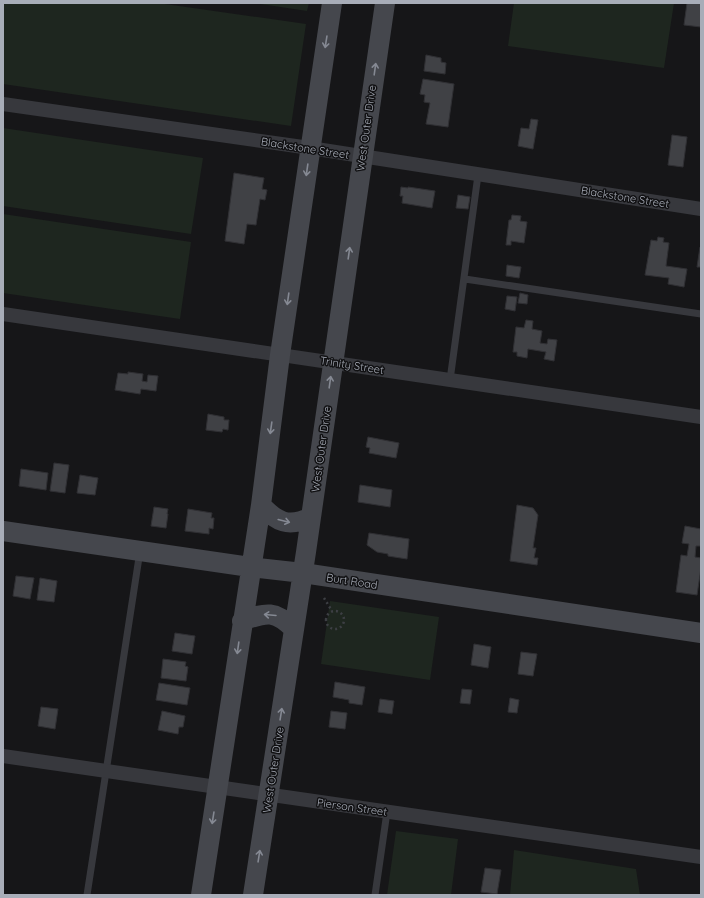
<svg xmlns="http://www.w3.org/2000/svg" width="704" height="898" viewBox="0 0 704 898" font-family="Quicksand,sans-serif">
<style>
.green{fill:#1e261f}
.building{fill:#404145;stroke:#303034}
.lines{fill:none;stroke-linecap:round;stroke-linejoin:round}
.path{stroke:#3d3f44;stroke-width:2.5;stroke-dasharray:2 3;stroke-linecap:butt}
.lane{stroke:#37383d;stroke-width:7}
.street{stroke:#37383d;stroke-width:14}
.secondary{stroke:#45474d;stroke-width:20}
.oneway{stroke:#858993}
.labels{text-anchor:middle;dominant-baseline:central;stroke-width:3;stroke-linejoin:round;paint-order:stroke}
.street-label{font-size:11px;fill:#a8adb8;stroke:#111113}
</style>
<rect width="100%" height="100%" fill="#161618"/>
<path class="green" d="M3,3H158L306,24L291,126L3,84Z
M254,3H309L307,11Z
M514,3H674L664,68L508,46Z
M3,128L203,158L191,234L3,206Z
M3,214L191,242L180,319L3,293Z
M330,601L439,617L430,680L321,664Z
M396,831L458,839L451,895H387Z
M514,850L636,869L640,895H510Z"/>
<path class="building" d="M687,3H701V27L684,25Z
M426,55L441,58V62L446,63L445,74L424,71Z
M423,79L454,84L448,127L426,124L430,103L424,102L425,95L420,94Z
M531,119L538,120L533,149L518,146L521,128L529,129Z
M672,135L687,137L683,167L668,165Z
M234,173L264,178L262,189L267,190L265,200L260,199L256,225L247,224L244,244L225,241Z
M401,187L408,188V187L435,191L432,208L402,203L403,196H400Z
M458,195L470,197L468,209L456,208Z
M512,215L521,216L520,221L527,222L524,243L511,241V245H506L509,220H511Z
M658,237L664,238L663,242L669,243L666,266L687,269L684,287L668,284L669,278L645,275L651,240L657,241Z
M700,247H701V267H697Z
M507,265L521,267L519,278L506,276Z
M520,293L528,295L527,304L518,303Z
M507,296L517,297L515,311L505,309Z
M526,320L533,321L532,329L542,331L540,343L547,344L548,339L557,340L554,361L544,359L546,352L528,349L527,358L517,356V352H513L516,327L524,328Z
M128,372L143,374L142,381L147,382L148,375L158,376L156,391L141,389L140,394L115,390L118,373L128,374Z
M208,414L224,417V420H229L228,430L223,429L222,432L206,430Z
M368,437L399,443L396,458L369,453L370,448L366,447Z
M54,463L69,465L65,493L50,491Z
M21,469L48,473L46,490L19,486Z
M80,475L98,478L95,495L77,493Z
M360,485L392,490L390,507L358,502Z
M517,505L533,508L538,515L533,548H536L534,558H538L537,565L510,561Z
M154,507L168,509L167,514H168L166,528L151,526Z
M188,509L212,513L211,518H214L213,529L209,528V534L185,531Z
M685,526L701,529V546H696L695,557L701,558V568L697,595L676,592L681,555L687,556L689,544L682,543Z
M369,533L409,539L407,559L388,556V554L377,552L367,545Z
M16,576L34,578L30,599L13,596Z
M40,578L57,581L54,602L37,600Z
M175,633L195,636L192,654L172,651Z
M474,644L491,647L488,668L471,665Z
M521,652L537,654L533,676L518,674Z
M163,659L186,662L185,666L188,667L186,681L161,678Z
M335,682L365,687L362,705L349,703V700L333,697Z
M159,683L190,688L187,705L156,700Z
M462,689L472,690L470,704L460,703Z
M510,698L519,700L517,713L508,712Z
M380,699L394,701L392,714L378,712Z
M41,707L58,709L55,729L38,726Z
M162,711L185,716L183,727H179L178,734L158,730Z
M331,711L347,713L345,729L329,727Z
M485,868L501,870L497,894L481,892Z"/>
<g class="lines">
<path class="path" d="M324,598L332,611
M326 620a9 9 0 1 1 18 0a9 9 0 1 1-18 0Z"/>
<path class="lane" d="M465,279L701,314
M450,380L478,175
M87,895L140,551
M375,895L387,812"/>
<path class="street" d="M3,104L310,148L701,209
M3,314L701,417
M3,756L701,857"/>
<path class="secondary" d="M261,505C277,522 288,528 311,517
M3,531L250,567L303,573L701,633
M242,621C267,612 275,610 294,629
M201,895L261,505L280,355L332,3
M253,895L306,552L385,3"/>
</g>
<defs><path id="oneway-shaft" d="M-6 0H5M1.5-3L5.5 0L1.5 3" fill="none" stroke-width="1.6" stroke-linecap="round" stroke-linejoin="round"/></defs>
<g class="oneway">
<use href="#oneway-shaft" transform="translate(326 42) rotate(99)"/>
<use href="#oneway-shaft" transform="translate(375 69) rotate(-82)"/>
<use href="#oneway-shaft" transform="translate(307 170) rotate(98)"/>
<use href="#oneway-shaft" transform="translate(349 253) rotate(-82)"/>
<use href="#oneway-shaft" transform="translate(288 299) rotate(98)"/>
<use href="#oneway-shaft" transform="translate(330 382) rotate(-82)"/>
<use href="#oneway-shaft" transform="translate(271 428) rotate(98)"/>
<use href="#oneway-shaft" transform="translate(284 521) rotate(14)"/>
<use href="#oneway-shaft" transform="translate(270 615) rotate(-175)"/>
<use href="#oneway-shaft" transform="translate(238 648) rotate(98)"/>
<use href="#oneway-shaft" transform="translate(281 714) rotate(-81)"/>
<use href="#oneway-shaft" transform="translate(213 818) rotate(99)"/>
<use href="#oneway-shaft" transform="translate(259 856) rotate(-81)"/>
</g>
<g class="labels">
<g class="street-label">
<text transform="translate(366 128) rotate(-82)">West Outer Drive</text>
<text transform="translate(305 148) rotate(9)">Blackstone Street</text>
<text transform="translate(625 197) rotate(9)">Blackstone Street</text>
<text transform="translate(352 365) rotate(9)">Trinity Street</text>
<text transform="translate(321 449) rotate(-82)">West Outer Drive</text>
<text transform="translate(352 581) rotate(9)">Burt Road</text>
<text transform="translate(273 770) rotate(-81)">West Outer Drive</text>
<text transform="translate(352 807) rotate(8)">Pierson Street</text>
</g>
</g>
<rect width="704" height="898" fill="none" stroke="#a8adb8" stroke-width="8"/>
</svg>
